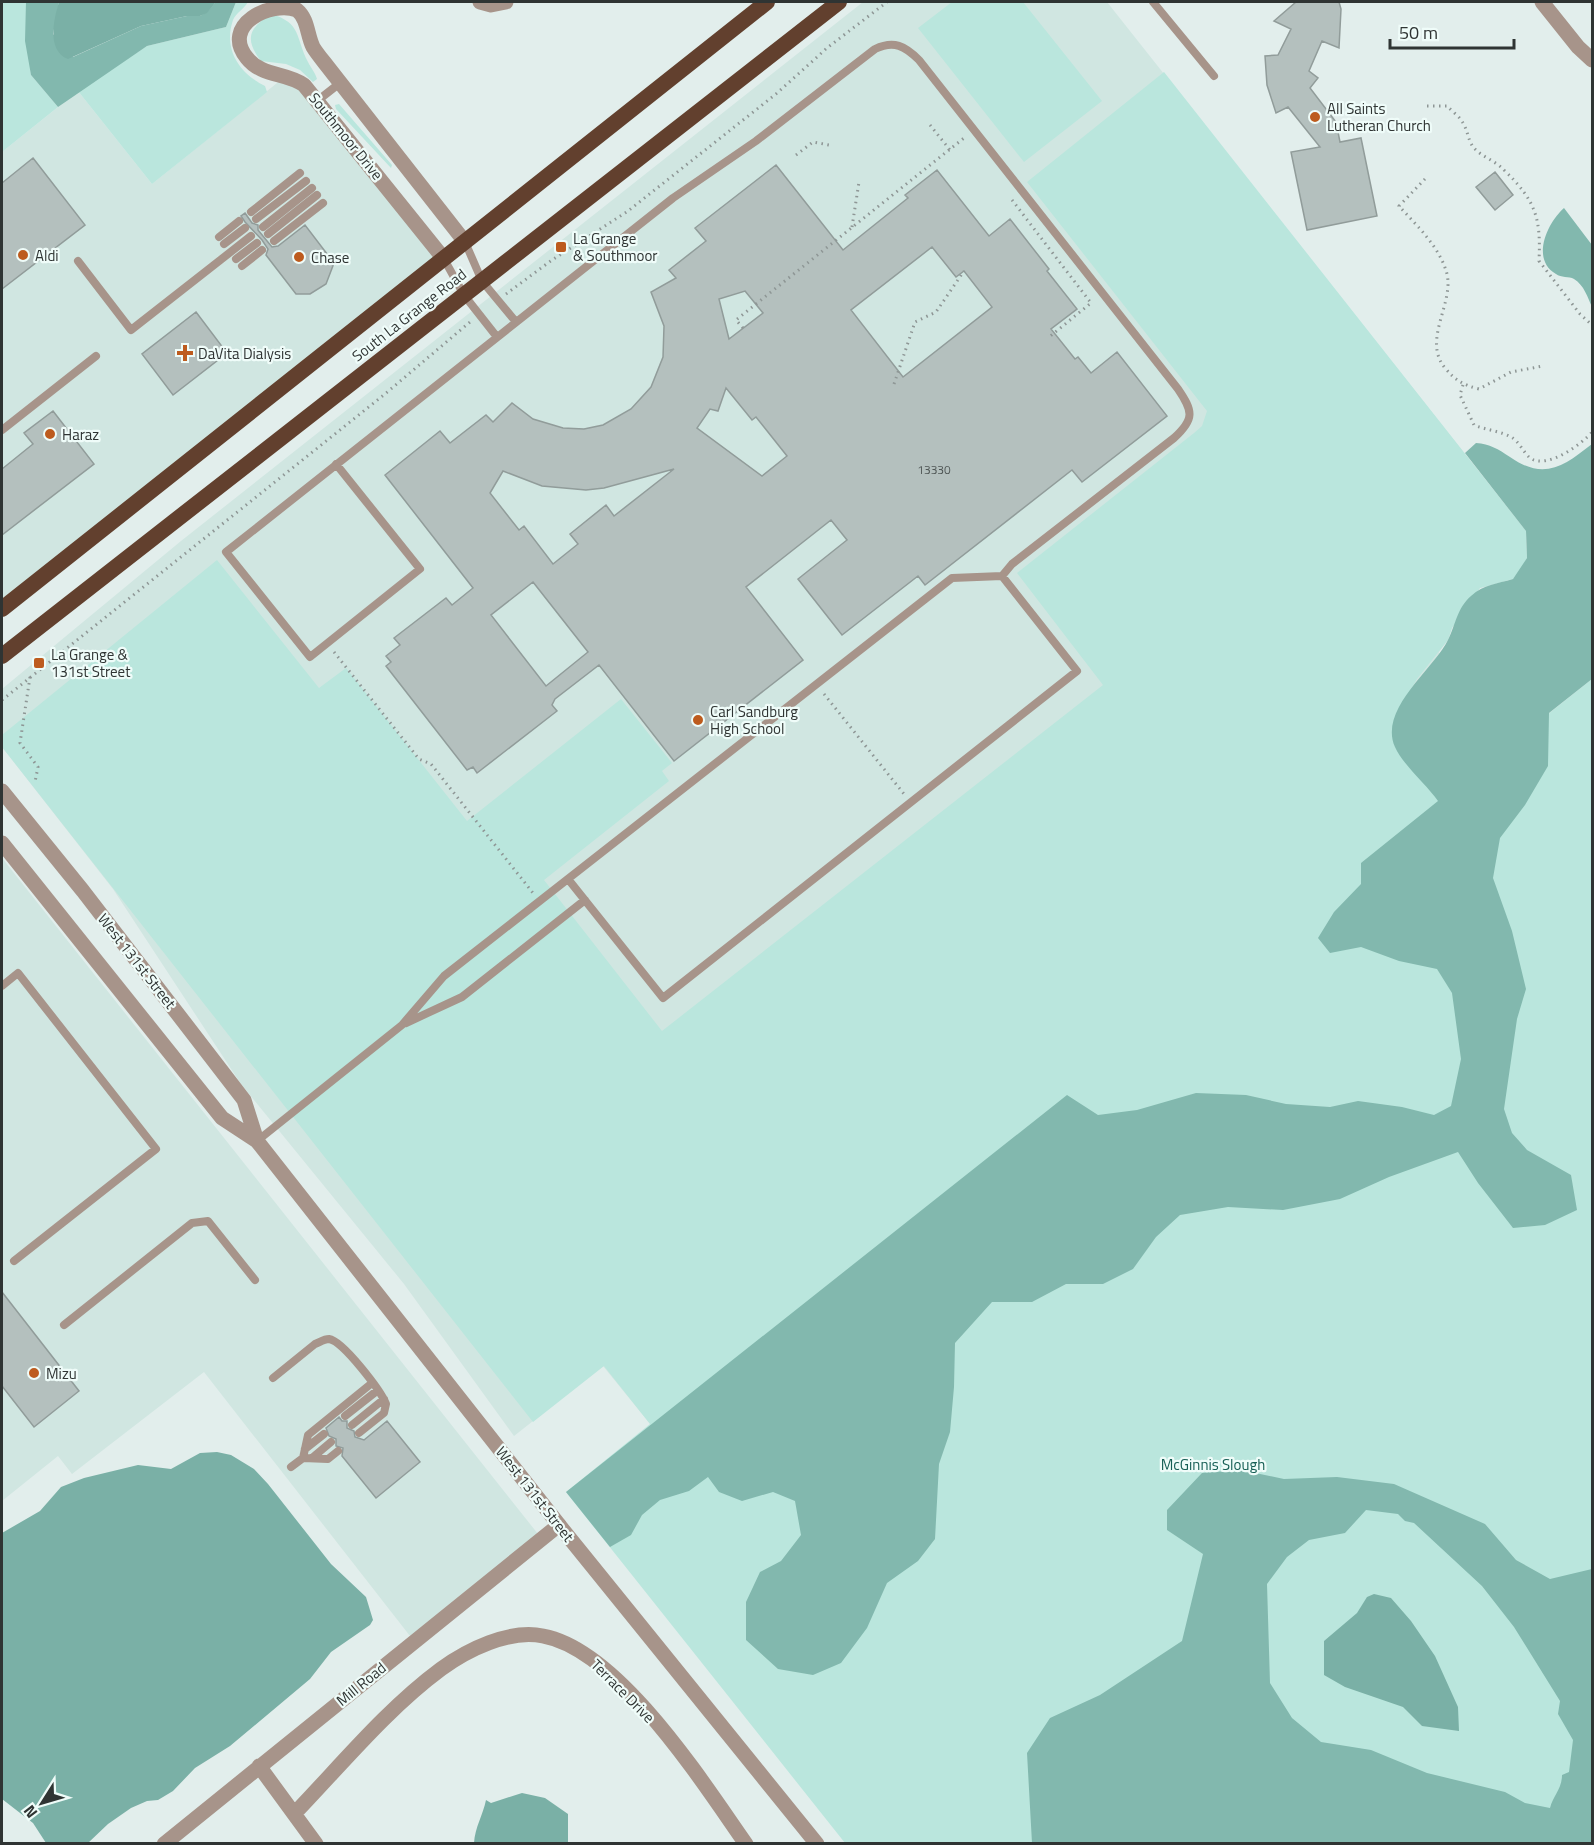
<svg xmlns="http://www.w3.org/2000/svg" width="1594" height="1845" viewBox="0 0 1594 1845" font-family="'Titillium Web',sans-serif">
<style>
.built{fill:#d0e6e1}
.green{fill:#bae6dd}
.forest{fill:#82b8ae;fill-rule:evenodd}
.water{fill:#7ab0a6}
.building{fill:#b4c0be;stroke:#919c9a;stroke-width:1.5;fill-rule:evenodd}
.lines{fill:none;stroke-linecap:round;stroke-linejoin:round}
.path{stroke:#8e9695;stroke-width:3;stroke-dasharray:1.5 4.5;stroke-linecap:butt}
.service{stroke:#a7948a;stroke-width:8}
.minor{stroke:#a7948a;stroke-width:15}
.tertiary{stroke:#a7948a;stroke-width:15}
.trunk{stroke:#62402e;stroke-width:16}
.poi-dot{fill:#bd5b1e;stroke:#effcf9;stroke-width:2}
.labels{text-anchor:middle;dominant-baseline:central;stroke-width:4.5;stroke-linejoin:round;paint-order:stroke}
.number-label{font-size:12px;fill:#505756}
.poi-label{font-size:15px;fill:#2f3433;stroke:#effcf9;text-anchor:start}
.street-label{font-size:15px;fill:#2f3433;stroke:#effcf9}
.park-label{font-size:15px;fill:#155e54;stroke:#effcf9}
</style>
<rect width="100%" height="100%" fill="#e2eeec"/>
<path class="built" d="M863,2H1107L1526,531L1502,582L1480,588L1452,628L1448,640L1439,652V801L651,1425L603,1366L514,1436L404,1284L241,1084L113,889L2,747V689L181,541Z
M282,79L297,83L438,257L2,604V152L78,91L152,184Z
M2,858L538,1534L410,1636L204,1372L72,1474L58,1456L2,1501Z"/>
<path class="green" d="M2,2H26L31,75L58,107L2,152Z
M236,2H248C244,9 236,13 233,20C223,49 239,73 265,86L267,92L152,184L78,91L147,46L226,27Z
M952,2H1023L1102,101L1024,162L918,28Z
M271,14C302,23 295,37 308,62C311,68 315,72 317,79L313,82L300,70L286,64L261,61C244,39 249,28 271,14Z
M1164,72L1526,531L1527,558L1521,569L1513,579L1480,588L1452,628L1448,640L1417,679L1397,713L1439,801L1592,679V1843H845L566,1492L650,1424L604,1366L533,1422L2,747V735L217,560L319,688L346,668L467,821L621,699L672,763L662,771L669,781L544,880L662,1031L1103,685L1017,573L1194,433L1202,426L1207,411L1027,182Z
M339,104L392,165L391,168L336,109L335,105Z"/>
<path class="forest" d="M26,2H59L53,34L73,57L141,26L187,16H200L207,12L216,2H236L226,27L147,46L58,107L31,75L25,41Z
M1564,208L1592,245V307C1588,298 1584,285 1574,279C1569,276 1561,278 1556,274C1530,259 1548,222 1564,208Z
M1476,443C1490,444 1498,449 1510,457C1544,481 1564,466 1592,444V679L1549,713L1548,766L1525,805L1500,838L1493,878L1512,931L1526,989L1517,1019L1504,1109L1512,1133L1527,1150L1571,1175L1577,1210L1545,1225L1513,1228L1478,1183L1458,1152L1389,1177L1340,1199L1283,1210L1228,1207L1180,1215L1156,1237L1133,1269L1103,1284H1066L1032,1302H992L955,1343L954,1387L950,1432L939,1464L935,1539L918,1561L887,1583L867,1628L841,1663L813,1675L778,1669L746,1640V1602L760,1572L781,1561L801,1535L795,1501L773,1492L742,1501L719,1492L708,1477L689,1491L660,1500L642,1515L631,1535L610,1547L566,1492L1067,1095L1098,1115L1137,1110L1196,1093L1246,1095L1286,1104L1330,1107L1358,1101L1402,1107L1434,1115L1451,1106L1461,1059L1452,993L1437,969L1399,961L1361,947L1330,953L1318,938L1334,912L1361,884V863L1438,801C1427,785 1403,765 1395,747C1378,709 1434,669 1448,640C1456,624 1457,608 1471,596C1484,584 1497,584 1513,579L1527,558L1526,531L1465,453Z
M1241,1470L1284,1479L1337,1477L1394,1484L1485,1524L1516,1560L1550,1579L1592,1569V1843H1032L1027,1753L1050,1718L1100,1695L1182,1641L1203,1554L1167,1530V1510L1202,1473ZM1366,1510L1398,1514L1405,1521L1414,1523L1482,1586L1514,1627L1560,1701L1558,1714L1573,1740L1569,1772L1562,1775C1562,1789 1553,1796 1550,1808L1525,1803L1505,1792L1427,1773L1371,1750L1321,1742L1292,1718L1270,1683L1267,1584L1287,1557L1309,1540L1345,1533Z"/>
<path class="water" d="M59,2H216L207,13L200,16H187L141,26L68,59C46,50 54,19 59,2Z
M217,1452L231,1455L254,1469L268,1484L331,1564L366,1597L373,1620L370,1625L331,1652L310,1679L230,1746L195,1768L173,1791L158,1800L147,1801L131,1808L108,1824L88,1843H46L33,1823L2,1799V1533L40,1511L61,1487L84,1478L138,1465L171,1469L200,1453Z
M1374,1594L1391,1598L1411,1621L1435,1656L1458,1707L1459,1731L1422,1726L1403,1707L1345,1687L1324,1675V1641L1357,1613L1367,1597Z
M522,1793L545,1798L568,1814V1843H474C475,1827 483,1815 486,1800L491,1803Z"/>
<path class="building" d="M1296,2H1339L1341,9L1339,48L1322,41L1309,71L1318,78L1310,88L1336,122L1340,142L1361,138L1377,216L1307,230L1291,152L1320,147L1288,107L1276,113L1267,85L1265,56L1278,55L1291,29L1274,21Z
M33,158L85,225L2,289V183Z
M776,165L843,250L908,198L905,195L937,170L989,236L1010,219L1049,269L1047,271L1077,309L1051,329L1075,359L1078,357L1091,373L1117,352L1167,416L1082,482L1072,470L925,585L918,576L842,635L798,579L847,540L831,520L746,587L803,660L674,761L599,665L555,699L552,705L557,711L477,773L473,767L467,770L386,666L391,662L386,656L400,645L394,638L446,598L452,605L473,588L385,475L440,431L450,443L486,415L493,422L512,403L533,419L563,428L584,429L603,425L631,409L651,387L663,357L664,326L651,292L676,278L669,270L706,241L695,228ZM932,247L956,277L964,271L992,307L903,377L851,310ZM745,291L763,313L729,339L719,299ZM726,388L752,420L756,417L787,456L762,476L697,428L710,409L718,411ZM674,469L614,516L606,505L570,534L578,544L553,564L524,526L519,530L490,493L503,471L542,486L586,490L604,488ZM533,582L588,652L546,686L491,615Z
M1495,172L1513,195L1495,210L1476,187Z
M245,213L252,223L258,225V230L272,247L278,246L305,225L334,263L326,284L310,294H296L266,255L268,249L262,240L245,222L241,216Z
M196,312L227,353L173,395L142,354Z
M53,411L94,464L2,535V469L33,444L24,433Z
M2,1292L79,1391L34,1427L2,1386Z
M339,1417L342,1421H347V1428L354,1431L355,1437L364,1440L387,1421L420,1462L376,1498L342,1456L343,1448L336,1446V1439L329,1436L326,1428Z"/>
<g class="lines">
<path class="path" d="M1427,106H1447C1452,111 1460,117 1463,123C1468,131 1468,141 1474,148C1482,157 1496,161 1504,170C1536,201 1541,218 1539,261L1580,314L1592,325
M930,125L950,150
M796,155L813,142L829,145
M1425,179L1399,206C1417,226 1440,247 1447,274C1454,304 1422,340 1445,368C1455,380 1463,385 1479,389L1511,372L1543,366
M1012,200L1091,303L1048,338
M852,227L859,182
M506,294L552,260L628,211L776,94L827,48L887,2
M743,328L736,320L964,138L965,140
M894,384L915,322L936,312L964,271
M1463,385L1460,395L1474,425C1486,430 1500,431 1511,437C1519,441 1523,452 1530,458C1547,470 1582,444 1592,432
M334,652L419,759L431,764L533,893
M30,677L20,743L38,767L35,782
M824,694L904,794
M2,700L385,394L470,322"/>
<path class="service" d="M1153,2L1214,76
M317,101L340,83
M251,212L300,173
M256,219L306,181
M263,227L312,188
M268,234L317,195
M219,237L239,221
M274,241L323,203
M465,242L482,281L516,322
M224,244L245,228
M236,259L257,243
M444,259L464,295L497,337
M78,261L131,330L251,236
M242,266L262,250
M2,430L96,356
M568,879L663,998L1077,671L1002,576
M2,986L18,973L156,1149L14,1261
M406,1023L462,997L585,900
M257,1141L402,1025L444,976L952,578L1002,576L1012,564L1174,438C1195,419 1193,411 1178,389L919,60C905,46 894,40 875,49L756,141L673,198L226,552L310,657L420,569L336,464
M64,1325L192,1223L208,1221L255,1280
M273,1378L315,1344C320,1342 324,1339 329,1339C343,1341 381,1391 386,1404L384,1413L359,1433
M345,1416L378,1390
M352,1425L384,1399
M305,1449L324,1434
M303,1458L308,1435L372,1383
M312,1458L331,1442
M291,1467L303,1458L328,1459L338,1451"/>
<path class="minor" d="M480,2L491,5L506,2
M1542,2L1578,47L1592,60
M444,259L304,85C286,72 262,77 247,58C220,25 271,0 297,10C308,19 307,35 313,47C316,52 320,57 324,62L465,242
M259,1766L316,1844
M295,1813C342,1764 387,1709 441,1669C467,1650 509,1629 543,1636C619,1650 703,1783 746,1844
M164,1844L559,1525"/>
<path class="tertiary" d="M2,791L83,891L244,1100L257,1141
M2,843L222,1118L257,1141L559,1525L817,1844"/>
<path class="trunk" d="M2,609L767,2
M2,656L839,2"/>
</g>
<g class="poi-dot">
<circle cx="1315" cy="117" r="6"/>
<rect x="555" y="241" width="12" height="12" rx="3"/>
<circle cx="23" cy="255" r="6"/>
<circle cx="299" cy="257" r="6"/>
<path d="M182 344h6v6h6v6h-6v6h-6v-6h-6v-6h6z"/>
<circle cx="50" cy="434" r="6"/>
<rect x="33" y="657" width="12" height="12" rx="3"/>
<circle cx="698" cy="720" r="6"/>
<circle cx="34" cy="1373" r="6"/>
</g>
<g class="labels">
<g class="number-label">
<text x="934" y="469">13330</text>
</g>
<g class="poi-label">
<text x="1327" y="108">All Saints<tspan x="1327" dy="17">Lutheran Church</tspan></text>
<text x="573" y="238">La Grange<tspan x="573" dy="17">&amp; Southmoor</tspan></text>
<text x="35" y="255">Aldi</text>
<text x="311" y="257">Chase</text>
<text x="198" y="353">DaVita Dialysis</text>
<text x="62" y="434">Haraz</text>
<text x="51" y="654">La Grange &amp;<tspan x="51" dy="17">131st Street</tspan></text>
<text x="710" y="711">Carl Sandburg<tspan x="710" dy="17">High School</tspan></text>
<text x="46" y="1373">Mizu</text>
</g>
<g class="street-label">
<text transform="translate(346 136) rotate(51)">Southmoor Drive</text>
<text transform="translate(409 315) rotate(-38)">South La Grange Road</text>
<text transform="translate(137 961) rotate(52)">West 131st Street</text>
<text transform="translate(535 1494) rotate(52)">West 131st Street</text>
<text transform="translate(361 1684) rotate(-39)">Mill Road</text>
<text transform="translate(623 1691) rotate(45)">Terrace Drive</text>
</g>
<g class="park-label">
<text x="1213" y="1464">McGinnis Slough</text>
</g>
</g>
<rect width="1594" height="1845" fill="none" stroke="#2f3433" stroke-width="6"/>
<g transform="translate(42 1803) rotate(233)" stroke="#effcf9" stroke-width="4.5" paint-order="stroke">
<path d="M0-4.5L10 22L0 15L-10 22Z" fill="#2f3433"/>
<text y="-9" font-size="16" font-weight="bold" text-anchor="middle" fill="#2f3433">N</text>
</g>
<path d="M1390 39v9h124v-9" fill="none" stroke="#2f3433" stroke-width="3"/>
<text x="1399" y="39" font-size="18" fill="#2f3433" stroke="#effcf9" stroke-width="4.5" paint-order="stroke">50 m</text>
</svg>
